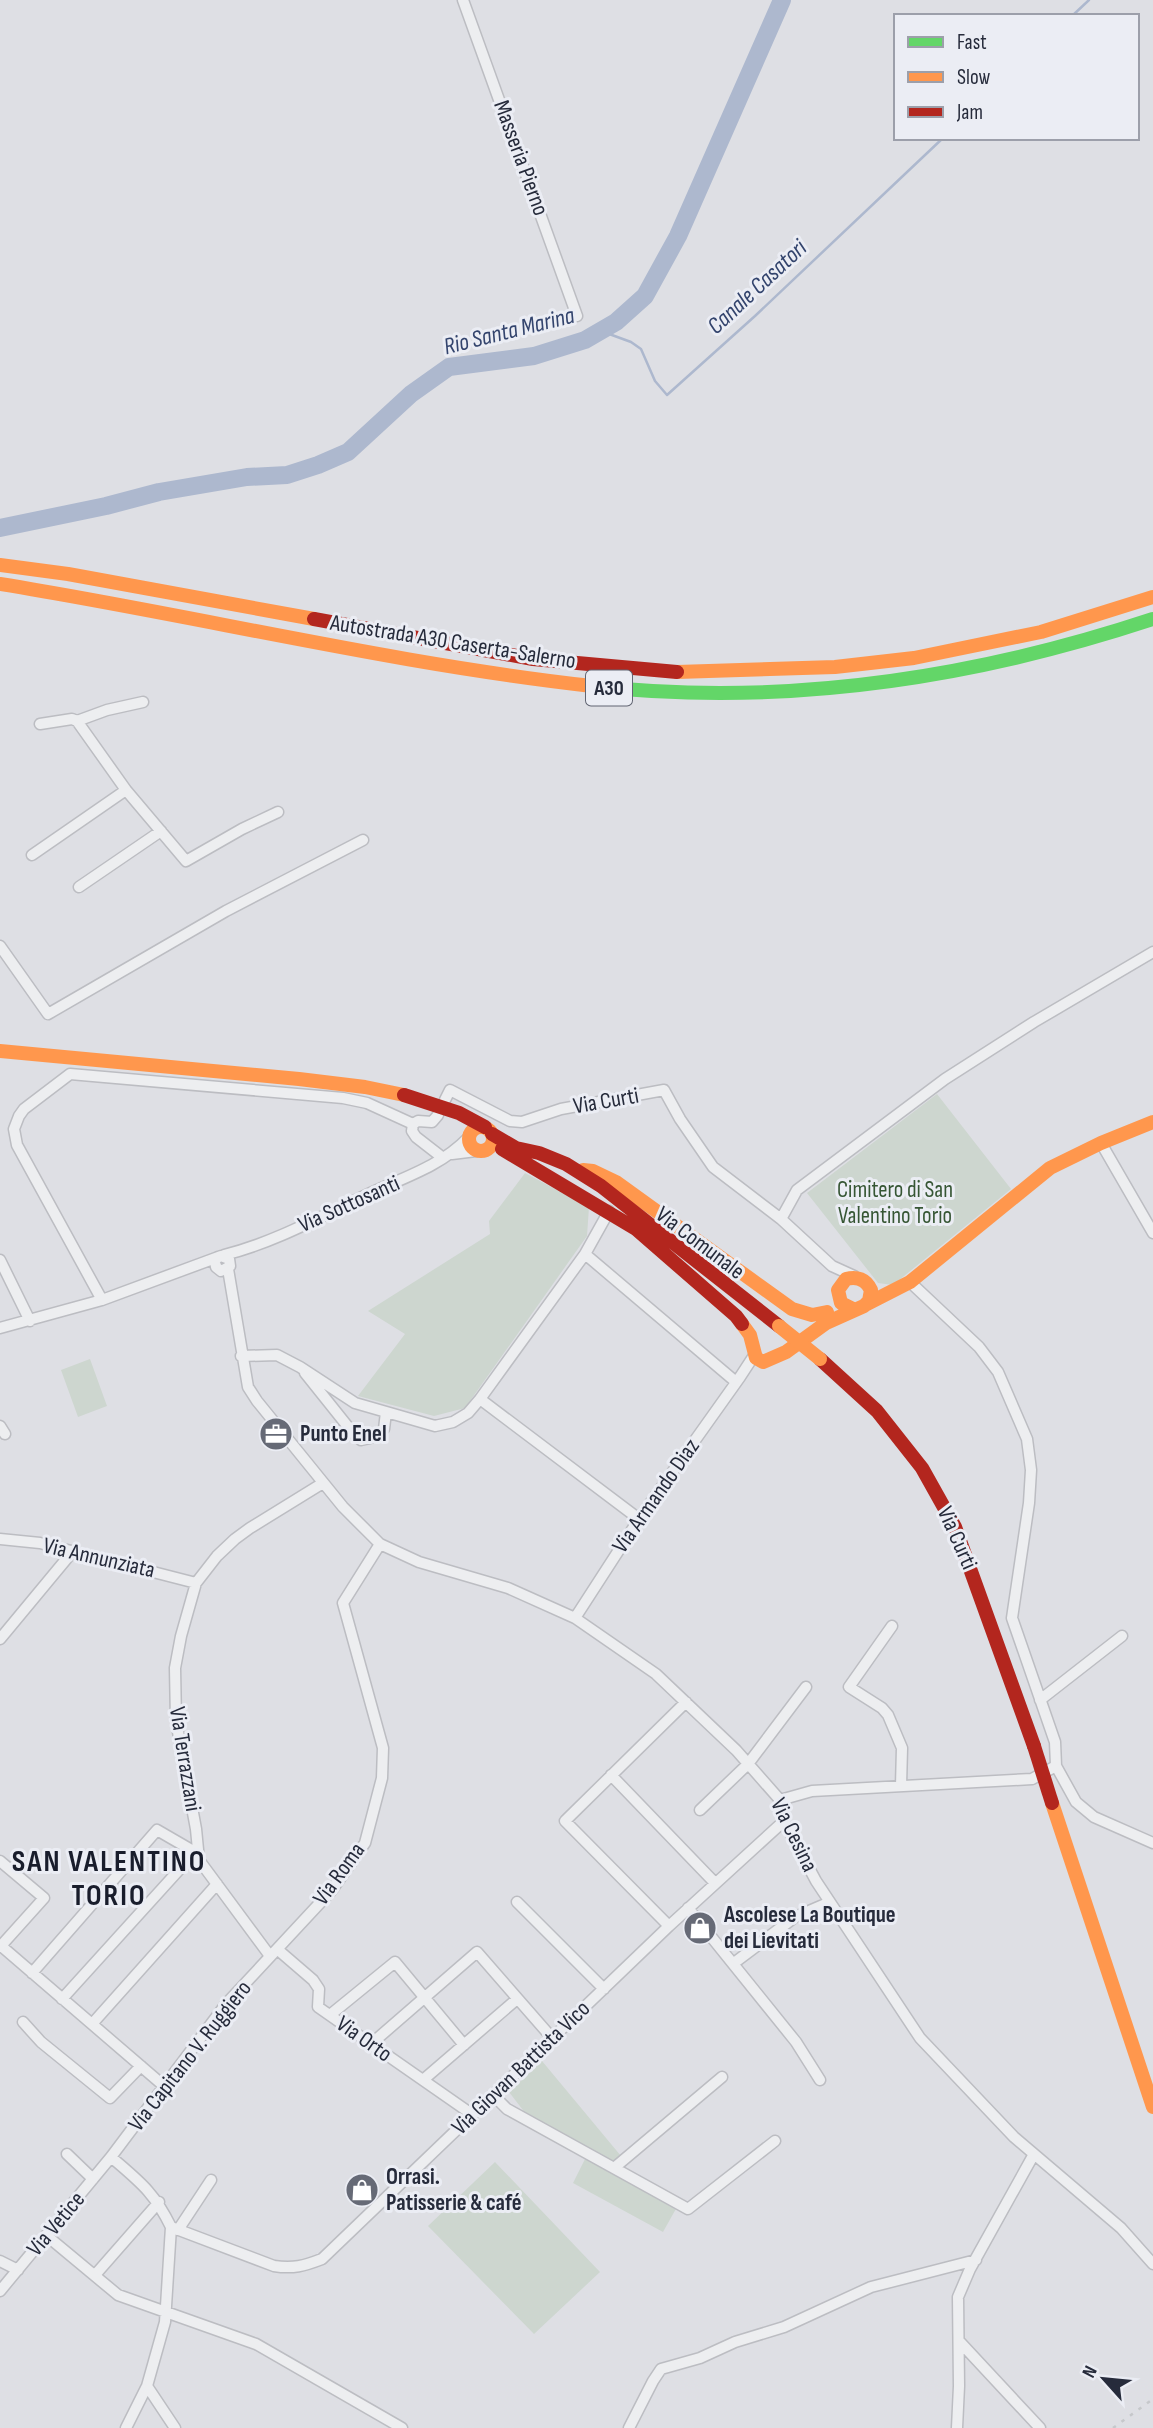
<svg xmlns="http://www.w3.org/2000/svg" width="1153" height="2428" viewBox="0 0 1153 2428" font-family="'Sofia Sans Condensed',sans-serif">
<style>
.green{fill:#cdd6cf}
.lines{fill:none;stroke-linecap:round;stroke-linejoin:round}
.stream{stroke:#adb8ce;stroke-width:2.5}
.river{stroke:#adb8ce;stroke-width:18}
.street-casing{stroke:#bcbdc2;stroke-width:13}
.street{stroke:#edeef0;stroke-width:10}
.fast{stroke:#63d668;stroke-width:14}
.slow{stroke:#ff974d;stroke-width:14}
.jam{stroke:#b3261e;stroke-width:14}
.rail{stroke:#c6c8cb;stroke-width:2.5;stroke-dasharray:3.5 7;stroke-linecap:butt}
.slow-bridge{stroke:#ff974d;stroke-width:14}
.jam-bridge{stroke:#b3261e;stroke-width:14}
.labels{text-anchor:middle;dominant-baseline:central;stroke-width:6;stroke-linejoin:round;paint-order:stroke}
.shield{fill:#ebedf4;stroke:#616572;stroke-width:2}
.shield-label{font-size:21px;font-weight:bold;fill:#262b3b}
.street-label{font-size:23px;fill:#262b3b;stroke:#ebedf4}
.park-label{font-size:23px;fill:#365634;stroke:#ebedf4}
.poi-label{font-size:23px;font-weight:bold;fill:#262b3b;stroke:#ebedf4;text-anchor:start}
.water-label{font-size:24px;font-style:italic;fill:#33446d;stroke:#ebedf4}
.district-label{font-size:30px;font-weight:bold;letter-spacing:2px;fill:#191d2c;stroke:#ebedf4}
</style>
<rect width="100%" height="100%" fill="#dedfe4"/>
<path class="green" d="M937,1094L1011,1189L893,1285L878,1283L807,1193Z
M525,1173L589,1207L587,1236L465,1408L434,1416L358,1396L405,1334L368,1311L490,1234L489,1221Z
M90,1359L107,1406L78,1417L61,1370Z
M542,2061L621,2156L612,2164L526,2114L509,2092Z
M586,2157L677,2207L663,2232L573,2183Z
M495,2162L600,2272L534,2334L428,2226Z"/>
<g class="lines">
<path class="stream" d="M1072,16L1089,0
M601,331L631,342L641,349L655,381L667,395L755,316L943,138"/>
<path class="river" d="M0,528L106,506L159,492L247,477L287,475L318,465L348,452L411,394L449,367L534,356L585,340L616,322L645,296L678,236L782,0"/>
<defs>
<path id="street" d="M463,0L577,316
M77,721L107,710L143,702
M40,724L72,719L77,721L126,790L186,861L242,829L278,812
M32,855L126,790
M79,887L161,831
M0,946L48,1014L226,911L363,840
M445,1100L450,1090L510,1121L522,1122L561,1109L664,1090L680,1119L713,1167L781,1219L832,1266L854,1276
M438,1115L432,1122L418,1121L413,1124L412,1131L416,1137L443,1158
M1101,1143L1153,1233
M452,1154L476,1151
M781,1219L797,1190L945,1079L1034,1022L1153,952
M585,1254L736,1382
M224,1255C273,1243 320,1217 366,1195C402,1178 440,1167 468,1138
M0,1260L30,1321
M228,1269L248,1387L257,1401L343,1507L380,1544L419,1562L508,1588L575,1618L656,1674L736,1750L780,1800L784,1821L816,1881L920,2038L1014,2137L1121,2228L1153,2264
M910,1282L979,1347L998,1372L1027,1439L1031,1470L1029,1503L1012,1618L1055,1742L1056,1766L1076,1802L1094,1817L1153,1843
M102,1300L17,1145L14,1129L19,1116L24,1109L70,1074L343,1098L367,1103L413,1124
M0,1328L102,1300L221,1256L229,1259L230,1266L221,1271L216,1267L215,1261L218,1257
M241,1356L277,1355L300,1367L355,1403L435,1426L453,1422L468,1413L480,1399L585,1254L609,1211
M305,1373L353,1433L361,1440L370,1438L384,1429L386,1412
M480,1399L639,1519
M0,1426L5,1434
M0,1539L40,1543L196,1583
M575,1618L639,1519L740,1377L755,1354
M892,1626L849,1687L882,1708L888,1715L902,1748L901,1786
M0,1639L73,1551
M1040,1700L1122,1636
M611,1775L715,1883
M780,1800L812,1791L1032,1779L1056,1766
M700,1810L748,1764L806,1687
M0,1861L44,1898L0,1947
M517,1902L604,1989
M688,1908L796,2042L820,2080
M669,1926L565,1821L686,1702
M0,1945L164,2086
M277,1949L313,1980L319,1989L318,2007L473,2115
M270,1956L199,1860L196,1829L176,1721L175,1668L181,1636L196,1583L217,1556L235,1539L250,1528L323,1483
M734,1963L795,1917L830,1902
M32,1973L157,1830L195,1852
M62,1999L198,1849
M330,2015L395,1962L464,2045
M23,2022L41,2042L110,2098L141,2066
M92,2024L217,1884
M371,2044L477,1952L552,2038
M423,2080L517,1999
M493,2095L507,2109L688,2209L775,2141
M67,2154L93,2179
M111,2157C140,2182 154,2192 171,2227L274,2266C293,2269 304,2266 322,2259L669,1926L784,1821
M614,2168L722,2077
M171,2227L165,2322L147,2386L175,2428
M178,2230L211,2180
M47,2236L118,2295L256,2344L402,2428
M0,2261L18,2270
M95,2275L159,2202
M0,2291L111,2157L226,2004L332,1890L365,1843L382,1778L383,1748L343,1603L380,1544
M959,2341L1040,2428
M126,2428L147,2386
M629,2428L653,2381L661,2369L700,2358L735,2342L784,2327L871,2287L976,2260
M957,2428L959,2386L958,2297L970,2269L1034,2154"/>
</defs>
<use href="#street" class="street-casing"/>
<use href="#street" class="street"/>
<path class="fast" d="M592,686C782,707 972,679 1153,619"/>
<path class="slow" d="M0,565L68,574L314,619
M0,584C198,616 393,664 592,686
M677,672L835,667L914,658L1041,632L1153,597
M0,1051L299,1079L365,1087L404,1095
M469 1139a12 12 0 1 1 24 0a12 12 0 1 1-24 0Z
M583,1170L593,1171L616,1182L792,1309L812,1315L827,1312
M865,1305L910,1282L1050,1168L1101,1143L1153,1122
M742,1324L750,1335L756,1358L763,1362L786,1352L826,1323L864,1306L869,1301L871,1290C866,1279 857,1276 846,1279L838,1290L841,1303L853,1309
M1052,1803L1153,2107"/>
<path class="jam" d="M314,619L533,659L677,672
M404,1095L459,1113L485,1127
M492,1134L516,1148L539,1153L566,1164L601,1186L779,1326
M502,1149L636,1229L736,1316L742,1324
M820,1359L877,1411L922,1468L955,1527L1034,1746"/>
<path class="rail" d="M1113,2428L1153,2399"/>
<path class="slow-bridge" d="M779,1326L820,1359"/>
<path class="jam-bridge" d="M1034,1746L1052,1803"/>
</g>
<defs>
<symbol id="office-disc" viewBox="-11 -11 22 22"><circle r="9.5" fill="#666a76" stroke="#ebedf4"/><path d="M-6-3h4V-5.5h4V-3h4V5H-6ZM-1-4.5V-3h2v-1.5ZM-6 0V1H6V0Z" fill="#fff"/></symbol>
<symbol id="shop-disc" viewBox="-11 -11 22 22"><circle r="9.5" fill="#666a76" stroke="#ebedf4"/><path d="M-5-2.5h2.3a2.7 3.5 0 0 1 5.4 0H5L5.5 6h-11ZM-1.5-2.5h3a1.5 2.3 0 0 0-3 0Z" fill="#fff"/></symbol>
</defs>
<g fill-rule="evenodd">
<use href="#office-disc" x="257" y="1415" width="38" height="38"/>
<use href="#shop-disc" x="681" y="1909" width="38" height="38"/>
<use href="#shop-disc" x="343" y="2171" width="38" height="38"/>
</g>
<g class="labels">
<rect class="shield" x="586" y="670.5" width="46" height="35" rx="5"/>
<g class="shield-label">
<text x="609" y="688">A30</text>
</g>
<g class="street-label">
<text transform="translate(521 158) rotate(70)">Masseria Pierno</text>
<text transform="translate(453 642) rotate(9)">Autostrada A30 Caserta-Salerno</text>
<text transform="translate(606 1101) rotate(-10)">Via Curti</text>
<text transform="translate(349 1204) rotate(-24)">Via Sottosanti</text>
<text transform="translate(700 1243) rotate(37)">Via Comunale</text>
<text transform="translate(656 1496) rotate(-55)">Via Armando Diaz</text>
<text transform="translate(957 1538) rotate(66)">Via Curti</text>
<text transform="translate(99 1558) rotate(13)">Via Annunziata</text>
<text transform="translate(185 1759) rotate(81)">Via Terrazzani</text>
<text transform="translate(794 1835) rotate(64)">Via Cesina</text>
<text transform="translate(339 1874) rotate(-54)">Via Roma</text>
<text transform="translate(364 2039) rotate(35)">Via Orto</text>
<text transform="translate(190 2056) rotate(-52)">Via Capitano V. Ruggiero</text>
<text transform="translate(521 2068) rotate(-44)">Via Giovan Battista Vico</text>
<text transform="translate(56 2224) rotate(-50)">Via Vetice</text>
</g>
<g class="park-label">
<text x="895" y="1190">Cimitero di San<tspan x="895" dy="26">Valentino Torio</tspan></text>
</g>
<g class="poi-label">
<text x="300" y="1434">Punto Enel</text>
<text x="724" y="1915">Ascolese La Boutique<tspan x="724" dy="26">dei Lievitati</tspan></text>
<text x="386" y="2177">Orrasi.<tspan x="386" dy="26">Patisserie &amp; café</tspan></text>
</g>
<g class="water-label">
<text transform="translate(757 287) rotate(-43)">Canale Casatori</text>
<text transform="translate(509 331) rotate(-14)">Rio Santa Marina</text>
</g>
<g class="district-label">
<text x="109" y="1862">SAN VALENTINO<tspan x="109" dy="34">TORIO</tspan></text>
</g>
</g>
<rect x="894" y="14" width="245" height="126" fill="#ebedf4" stroke="#9c9faa" stroke-width="2"/>
<rect x="908" y="37" width="35" height="10" fill="#63d668" stroke="#9c9faa" stroke-width="2"/>
<text x="957" y="49" font-size="21" fill="#262b3b">Fast</text>
<rect x="908" y="72" width="35" height="10" fill="#ff974d" stroke="#9c9faa" stroke-width="2"/>
<text x="957" y="84" font-size="21" fill="#262b3b">Slow</text>
<rect x="908" y="107" width="35" height="10" fill="#b3261e" stroke="#9c9faa" stroke-width="2"/>
<text x="957" y="119" font-size="21" fill="#262b3b">Jam</text>
<g transform="translate(1104 2379) rotate(297)" stroke="#ebedf4" stroke-width="5" paint-order="stroke">
<path d="M0-5L12 26L0 18L-12 26Z" fill="#262b3b"/>
<text y="-10" font-size="19" font-weight="bold" text-anchor="middle" fill="#262b3b">N</text>
</g>
</svg>
